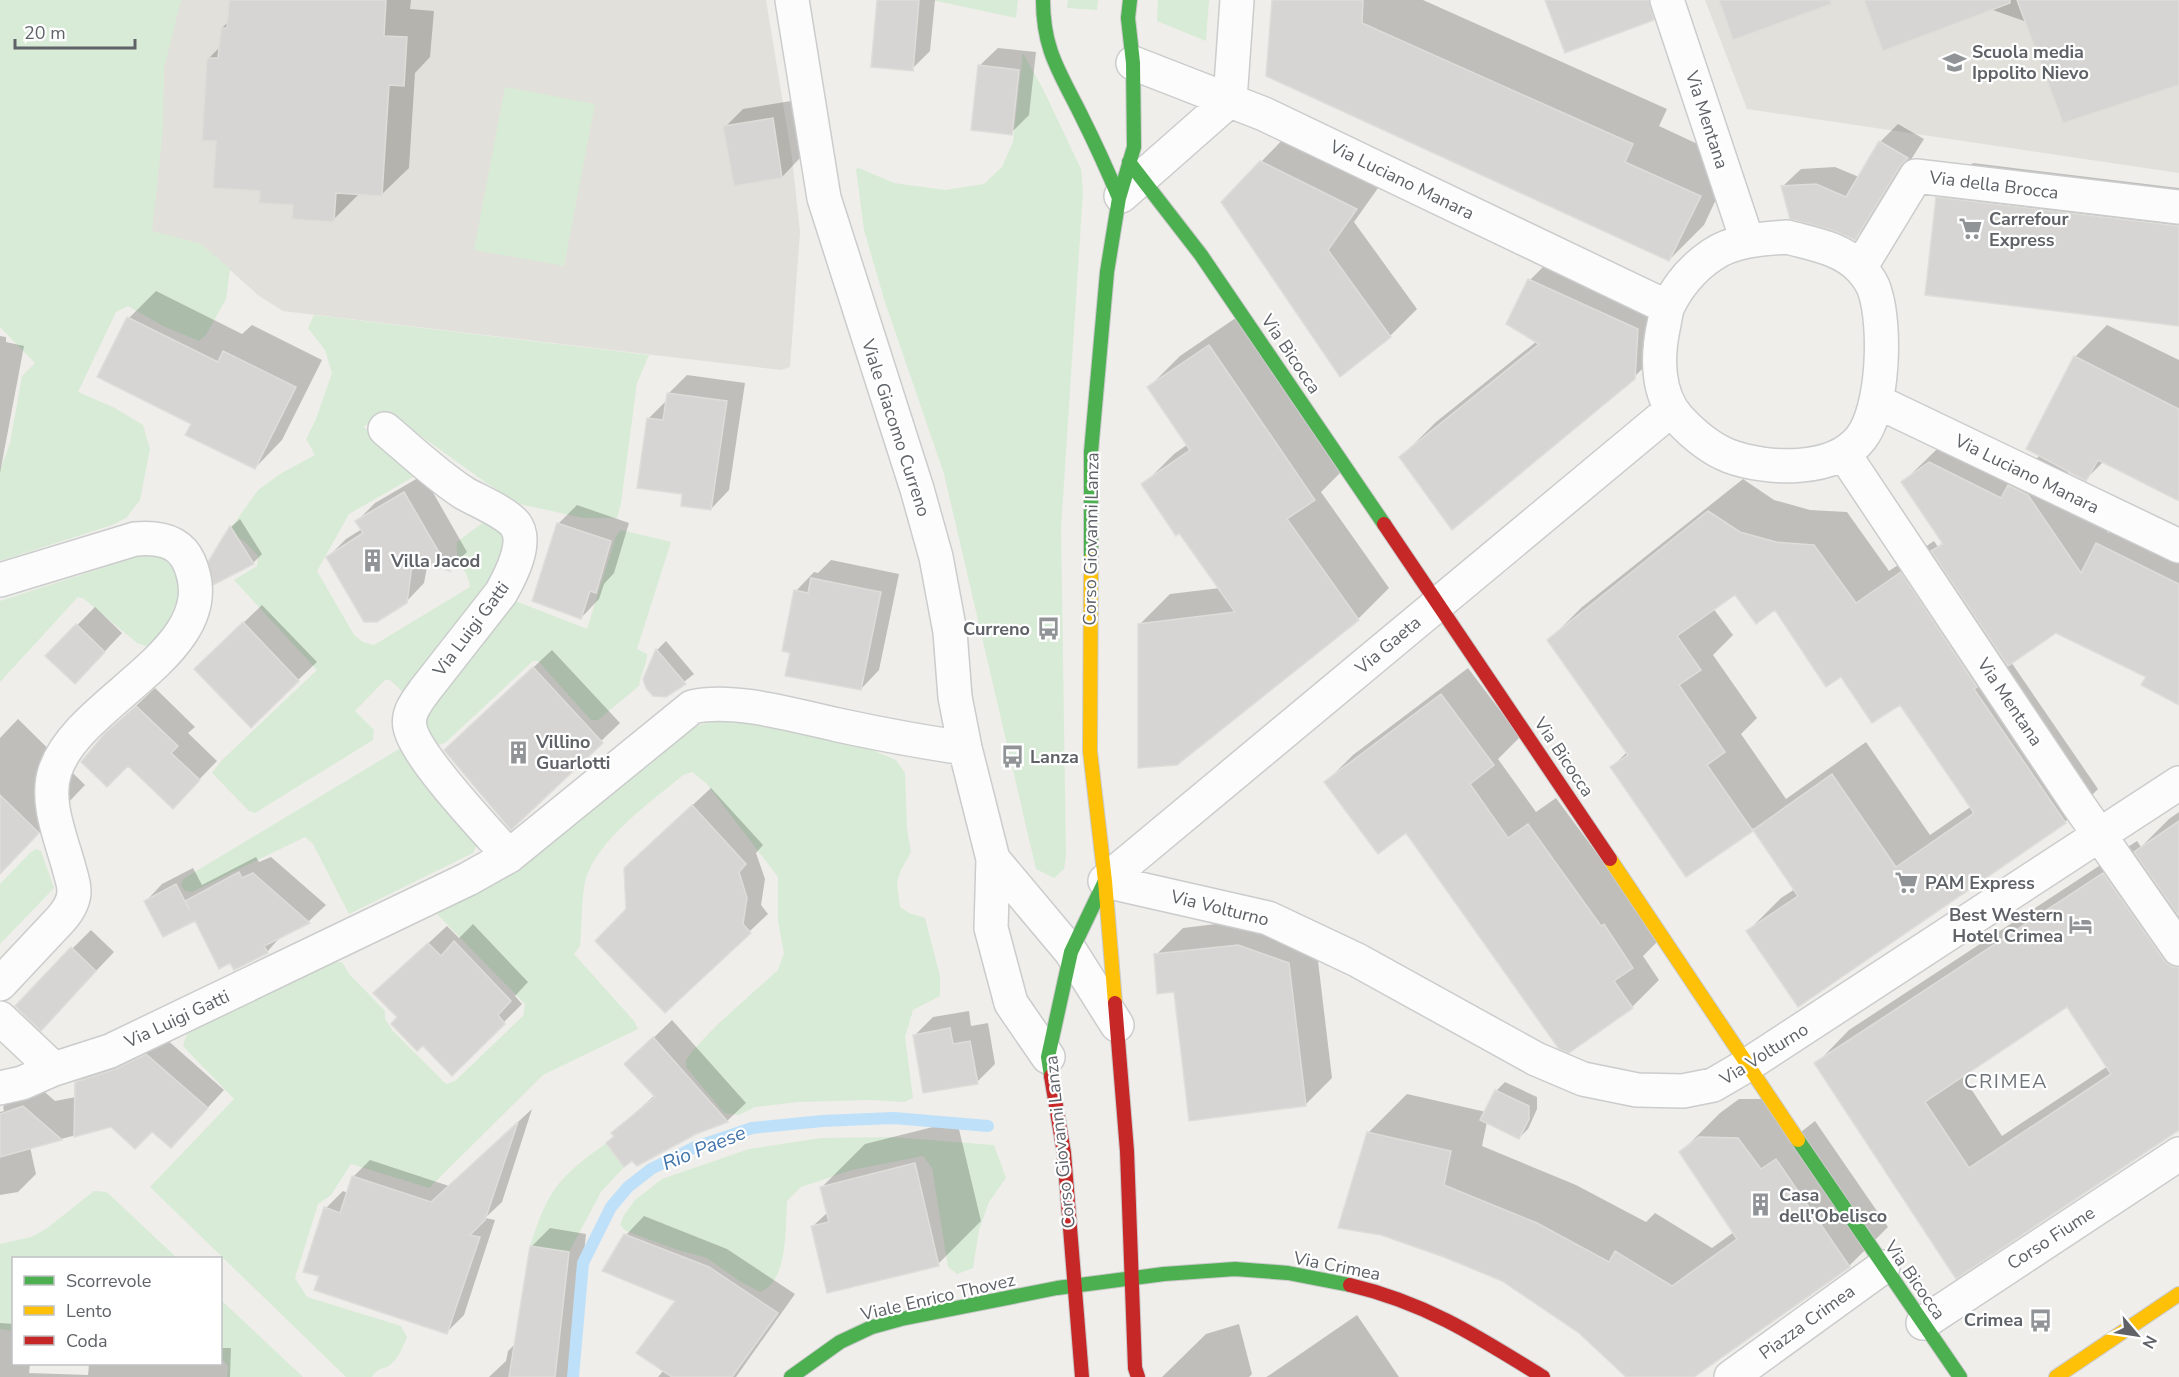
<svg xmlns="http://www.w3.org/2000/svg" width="2179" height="1377" viewBox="0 0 2179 1377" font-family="'Nunito Sans',sans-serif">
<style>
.education{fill:#e2e0da}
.green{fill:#d8ebd6}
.shadow{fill:#0003;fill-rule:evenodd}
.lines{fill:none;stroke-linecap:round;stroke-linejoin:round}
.stream{stroke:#bfe0f9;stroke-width:12}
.building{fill:#d6d5d3;stroke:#deddd9;stroke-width:1.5;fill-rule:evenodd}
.street-casing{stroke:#cbcccc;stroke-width:36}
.fast-casing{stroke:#cacacb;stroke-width:16}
.slow-casing{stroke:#cacacb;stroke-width:16}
.jam-casing{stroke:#cacacb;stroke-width:16}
.street{stroke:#fdfcfc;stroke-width:33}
.fast{stroke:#4caf50;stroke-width:14}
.slow{stroke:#ffc107;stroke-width:14}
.jam{stroke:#c62828;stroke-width:14}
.labels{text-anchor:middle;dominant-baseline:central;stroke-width:4.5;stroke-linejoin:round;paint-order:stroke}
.poi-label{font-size:18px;font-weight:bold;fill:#5f6368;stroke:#fff;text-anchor:start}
.street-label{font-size:18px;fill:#5f6368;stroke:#fff}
.neighbourhood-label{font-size:20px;letter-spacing:1.5px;fill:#70757a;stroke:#fff}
.water-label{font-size:20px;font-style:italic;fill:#4174aa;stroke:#fff}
</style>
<rect width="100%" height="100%" fill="#efeeea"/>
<path class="education" d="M0,0H766L792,158L800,232L790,367L781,370L283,311L259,296L201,244L152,232Z
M1705,0H2179V173L1747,109Z"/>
<path class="green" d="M0,0H181L164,69L163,129L152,231L201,244L230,269L226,299L206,335L199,341L163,326L128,306L116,312L78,392L115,408L143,425L150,449L140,500L126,518L112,525L0,561V470L10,443L22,376L35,363L0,327Z
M932,0H1018L1016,18Z
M1068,0H1098L1097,10L1067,8Z
M1158,0H1209L1206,41L1157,21Z
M1023,53L1044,91L1081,169L1083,192L1061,528L1066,856L1064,869L1054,878L1036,869L944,474L885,302L864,230L856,169L859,168L894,183L945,190L984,184L1002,167L1013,142Z
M505,87L595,104L564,266L474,250Z
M314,315L649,355L637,383L621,503L617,518H583L520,504L488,484L400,421L377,419L363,427L371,432L414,471L415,476L349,514L317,571L354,635L363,642L374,645L470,587C469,570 454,563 457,542L481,524L485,522L502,531L509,555L407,696L390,680H385L355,711L374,730L373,740L255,813L249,811L212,773L221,761L317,670L234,580L257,566L258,556L244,541L233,535L231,528L258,490L280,474L315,455L306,439L316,419L332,373L325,350L308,328Z
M621,530L671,542L637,649L647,654C648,662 640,675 639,686L598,720H591L538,661H533L445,743L436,746C424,730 424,723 430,705L513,603L518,602L587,629L616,536Z
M155,553C199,581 177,612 151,644L146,646L137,643L84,599L78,597L0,682V601L145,554Z
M724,718L872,750L896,760L905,773L907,828L911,852L901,870L897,882L900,907L909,913L925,918L940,976V996L913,1010L905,1037L913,1098L905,1102L870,1100L798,1102L755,1107L739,1115L724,1113L686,1067V1060L693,1050L717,1025L778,970L784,953L778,921V877L706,783L692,772L683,775C651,802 595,841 585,882C581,902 582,925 580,946L574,954L634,1021L638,1029L543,1075L429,1188L351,1164L331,1195L318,1204L295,1278L307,1297L401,1326L407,1337C403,1346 400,1356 392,1363C384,1371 380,1365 372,1377H346L150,1187L234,1099L183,1046L187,1034L330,963L342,962L350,975L385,1011V1019L393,1031L446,1084L455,1081L523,1016L525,1004L435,912L690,728Z
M409,743L478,842L473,853L349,914L313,844L305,837L192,892L185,891L181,885L183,879Z
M36,849L41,851L54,888L0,944V884L31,852Z
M891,1137L994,1145L1006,1178L989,1202L979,1230L973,1268L957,1274L948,1267L932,1168L923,1156L852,1170L801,1187L787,1201C785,1227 789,1281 760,1292L741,1282L707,1258L678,1250L626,1231L620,1225L624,1215L635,1200L662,1179L749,1149L821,1138Z
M606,1143L624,1167L601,1192L569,1252L530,1246C537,1225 544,1203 557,1186C570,1169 589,1156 606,1143Z
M94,1191L106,1192L111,1196L177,1258H14L13,1331L0,1329V1244L31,1237L46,1229Z
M220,1300H221L303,1377H227L228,1366L221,1358Z"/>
<path class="shadow" d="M231,0H411L410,9L434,11L430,57L415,73L409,168L381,195L360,193L333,220L261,189L217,140L209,58L221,46L222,28L229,21Z
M879,0H935L930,51L912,69Z
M1274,0H1423L1667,109L1659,126L1734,161L1704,225L1669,260Z
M1547,0H1666L1645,22Z
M1866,0H2179V83L2027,22L1990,9Z
M998,48L1036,52L1029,115L1011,133L979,66Z
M791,101L800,158L782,177L725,127L743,109Z
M1898,124L1924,139L1873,220L1855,238L1782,187L1801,169L1835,167L1859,177L1880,142Z
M1288,134L1383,181L1354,222L1417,309L1390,336L1261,162Z
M1973,163L2179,188V324L1938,198Z
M1565,245L1672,295L1670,342L1634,377L1401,457L1436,422L1537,341L1530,280Z
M156,291L242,334L252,325L322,360L282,440L255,468L193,423L129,318Z
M1240,315L1345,468L1321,492L1389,588L1358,619L1176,763L1139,625L1170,594L1220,588L1180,531L1143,485L1174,454L1188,444L1149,387L1180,356Z
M2107,325L2179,360V500L2104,461L2086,479L2065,468L2108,533L2130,511L2179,535V703L2148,677L2056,632L2011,662L2098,789L2065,822L1748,931L1781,898L1795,889L1754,828L1752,829L1612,767L1627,752L1549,640L1582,607L1743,479L1774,500L1810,510L1847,512L1889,571L1934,541L1938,547L1943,542L1903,482L1936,450L1963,430L2031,464L2040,455L2075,357ZM1736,593L1776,608L1841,675L1900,703L1972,806L1930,835L1866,742L1786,799L1741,734L1757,718L1713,655L1733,635L1713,608Z
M0,336L6,337V342L24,346L0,473Z
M687,375L745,383L729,490L711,509L684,493L649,418L668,399L669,393Z
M423,475L467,552L449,569L428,562L424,583L406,602L328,557L346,539L362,529L357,521L375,503Z
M577,505L629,523L614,573L604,584L599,599L581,618L558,524Z
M240,519L262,554L253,563L210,562L231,527Z
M831,560L899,574L879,670L861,689L791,652L796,591L814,572L818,573Z
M262,605L317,662L298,680L214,651Z
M95,607L122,633L93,664L47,656Z
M666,641L694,674L666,696L645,679L657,650Z
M552,650L620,723L511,827L464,732Z
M1468,668L1520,737L1498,759L1536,812L1556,798L1660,939L1643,956L1659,980L1632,1007L1406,831L1326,782L1353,755Z
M155,688L195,727L188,733L217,761L191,788L106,734Z
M18,719L85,785L0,874V738Z
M711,788L763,845L756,853L765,879L761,905L768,914L665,1011L627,910L625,868Z
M2179,812V1128L1957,1276L1816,1064L1849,1030L2137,841L2141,847L2169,819ZM2067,1005L2108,1066L2002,1136L1962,1075Z
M256,857L259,862L271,857L326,905L309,921L283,934L267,952L196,919L146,901L162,884L193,868L202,885Z
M1266,918L1315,936L1332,1078L1305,1105L1175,990L1156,955L1183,928Z
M473,924L528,982L515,996L522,1004L452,1074L399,1017L394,975L447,926L459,938Z
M91,930L114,952L59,1010L73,948Z
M969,1011L971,1026L988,1023L995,1064L977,1082L915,1035L933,1017Z
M672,1020L746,1103L727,1121L696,1133L615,1135L613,1133L655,1095L645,1046Z
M165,1038L224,1090L188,1129L152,1130L111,1126L30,1147L36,1174L18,1192L0,1195V1112L4,1111L3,1107L20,1089L38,1086L55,1101L76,1097L77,1083L94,1065Z
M1505,1082L1537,1097V1109L1528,1129L1519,1138L1487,1122L1482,1146L1576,1185L1646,1222L1655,1213L1712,1248L1734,1232L1681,1152L1720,1113L1739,1099H1777L1801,1132L1815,1121L1888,1227L1849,1266L1691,1377H1628L1368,1133L1407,1094L1486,1112L1496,1091Z
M532,1109L502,1202L485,1218L495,1220L464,1315L447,1332L321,1275L326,1208L343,1191L348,1193L353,1177L370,1160L449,1186Z
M957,1121L981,1221L938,1264L813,1226L828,1212L822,1187L865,1144Z
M644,1216L727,1249L795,1294L736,1377H658L664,1370L677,1300L626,1235Z
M550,1228L586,1234L571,1377H489L506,1361L508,1351L516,1343L532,1246Z
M1357,1315L1399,1377H1266L1268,1376Z
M0,1323L14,1324V1364H30L29,1373L88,1375L89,1364H220V1348H231L230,1377H0Z
M1239,1324L1252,1374L1249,1377H1162L1206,1334Z"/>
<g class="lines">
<path class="stream" d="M573,1377L583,1263L611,1207L628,1187L651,1169L693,1148L752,1128L822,1121L894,1118L988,1126"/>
</g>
<path class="building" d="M229,0H386L384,36L407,37L404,86L389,85L382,196L336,193L334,222L292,219L293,205L259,203L260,191L213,188L216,141H202L207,58H218L221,28H227Z
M877,0H919L913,71L871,67Z
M1272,0H1363L1362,23L1633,144L1625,162L1701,196L1669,261L1266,76Z
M1545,0H1649L1654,20L1565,53Z
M1719,0H1830L1831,4L1733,40Z
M1864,0H2010V3L1883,51Z
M2017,0H2179V85L2063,123Z
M978,65L1019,70L1012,135L971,130Z
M773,118L782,178L734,186L723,126Z
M1879,141L1908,158L1900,166L1855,240L1832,230L1790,219L1781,186L1816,184L1846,197Z
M1260,161L1357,209L1328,250L1391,337L1340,377L1221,202Z
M1936,197L2179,226V326L1925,295Z
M1528,279L1638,329L1635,379L1452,530L1399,457L1539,344L1506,324Z
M127,317L218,362L223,351L296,387L255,469L185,435L191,424L97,377Z
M1209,345L1315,500L1287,519L1359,620L1177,765L1138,768V624L1235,612L1179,533L1176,536L1141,484L1190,450L1147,387Z
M2074,356L2179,409V501L2098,460L2086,481L2026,449Z
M667,393L727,401L711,510L681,506L682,494L637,488L647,418L663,420Z
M1929,462L2001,498L2008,485L2028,495L2081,573L2096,543L2179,584V705L2141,685L2146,677L2056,633L2008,666L1931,551L1943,544L1901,482Z
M404,492L450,571L419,560L412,565L407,603L377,622H364L326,557L363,533L355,521Z
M1708,511L1740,532L1776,542L1814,545L1856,603L1901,572L1977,687L1974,689L2066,823L1798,1007L1746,931L1798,896L1753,830L1832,774L1896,867L1974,813L1900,705L1872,723L1841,677L1826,687L1775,610L1756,624L1735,595L1677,636L1701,670L1679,685L1725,752L1707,765L1753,831L1686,877L1610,767L1628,755L1547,640Z
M557,523L611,541L596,593L590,591L581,619L532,601Z
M230,526L254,564L213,585L208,562Z
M811,578L881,592L861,690L785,676L790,653L782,651L794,590L808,593Z
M243,622L299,681L251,728L194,669Z
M76,624L105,652L75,684L45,656Z
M656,649L686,684L666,697L653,696L646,688L643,679Z
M533,667L603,743L511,830L444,750Z
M1441,694L1494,765L1470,784L1508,838L1528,824L1601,926L1604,924L1633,968L1614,981L1633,1008L1569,1053L1559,1049L1406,833L1378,854L1324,782Z
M136,706L178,746L171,753L200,780L173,809L128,766L107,787L81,762L105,733Z
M0,795L39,833L0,874Z
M692,805L746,864L739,872L747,898L743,924L751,933L665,1013L595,941L626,909L624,868Z
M2179,821V916L2134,852Z
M239,872L242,878L253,873L310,923L264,946L268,953L234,970L230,963L219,969L195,921L163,937L144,901L176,884L190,911L185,901Z
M2103,873L2164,960L2171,966L2179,967V1130L1956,1279L1814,1063ZM2067,1007L2111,1074L1969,1168L1925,1102Z
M454,941L511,1001L498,1015L505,1024L452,1076L423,1046L417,1051L391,1024L397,1017L373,993L428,943L441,956Z
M1238,945L1289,963L1306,1106L1189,1121L1174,992L1157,994L1154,954Z
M71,947L96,971L41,1031L15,1006Z
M950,1028L953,1044L970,1041L978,1084L923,1093L913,1035Z
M653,1037L728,1122L696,1134L637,1166L632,1161L624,1167L606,1143L614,1136L611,1133L655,1097L624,1064Z
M146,1054L208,1108L171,1148L152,1132L135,1149L111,1127L74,1137L75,1082L116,1069Z
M1495,1090L1529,1106V1119L1519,1139L1480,1120Z
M23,1106L62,1140L0,1157V1114Z
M518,1122L485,1220L470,1235L480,1237L447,1334L314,1290L319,1276L303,1272L324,1207L340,1213L352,1176L431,1202Z
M1367,1132L1451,1151L1444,1185L1537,1223L1609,1262L1615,1251L1672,1286L1737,1239L1679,1152L1699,1137L1738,1138L1761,1169L1776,1159L1850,1267L1694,1377H1626L1579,1333L1502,1281L1444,1257L1381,1235L1338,1228Z
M915,1163L939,1266L827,1293L811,1226L829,1222L820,1187Z
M624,1234L709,1267L778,1313L732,1377H672L636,1353L675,1301L602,1271Z
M530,1246L569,1252L555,1377H509Z"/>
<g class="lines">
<defs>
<path id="street" d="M792,0L824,198L917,489L936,557L950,632L955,697L965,748L993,859L991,928L1011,1003L1048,1057
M1667,0L1747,240
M1133,63L1264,114L1667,307
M1230,100L1237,0
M1121,196L1230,100
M1787,237C1812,244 1842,248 1861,269C1866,274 1873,284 1875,292C1886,326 1884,408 1861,438C1834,473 1767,470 1729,456C1709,448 1693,434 1679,419C1656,394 1657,355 1664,324C1665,318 1666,311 1668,306C1678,286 1694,267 1712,255C1734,240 1762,239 1787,237Z
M1860,268L1916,176L2179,207
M1876,401L2179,546
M385,429C410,450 436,475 464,493C478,501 505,512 515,524C529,542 510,577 501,593L425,690C417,701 407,713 410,727C415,756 487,831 509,856
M1844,454L2077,803L2179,949
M0,580L135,539C157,537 179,540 189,562C228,650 79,698 55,771C45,800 60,836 68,864C70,873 74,882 74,891C74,901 68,911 61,919L0,984
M993,859L1071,952L1117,1025
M1105,881L1268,918L1357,960L1536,1059L1583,1079L1637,1090L1683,1091L1713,1085L1749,1064L2179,783
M1105,881L1671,410
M0,1018L54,1069
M0,1088L22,1083L54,1069L110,1051L468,879L509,856L692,707C733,697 796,716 838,725C880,734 922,742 965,748
M1923,1323L2179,1154
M1731,1377L1883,1267"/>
<path id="fast" d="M1043,0C1043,49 1059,71 1080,113C1094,141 1107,169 1119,198
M1129,162L1201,255L1384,524
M1091,559V452L1107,272L1119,198L1134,147L1133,63L1128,18L1130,0
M1051,1076L1048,1057L1071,952L1104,883
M1798,1140L1960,1377
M791,1377L840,1342L872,1327L901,1319L1057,1288L1164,1274L1235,1269L1288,1273L1350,1285"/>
<path id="slow" d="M1091,559L1090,751L1105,881L1115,1003
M1610,859L1798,1140
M2056,1377L2179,1294"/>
<path id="jam" d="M1384,524L1610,859
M1115,1003L1127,1151L1135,1368L1138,1377
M1051,1076L1064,1153L1082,1377
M1350,1285C1426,1303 1477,1336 1543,1377"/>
</defs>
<use href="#street" class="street-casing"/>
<use href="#fast" class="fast-casing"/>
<use href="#slow" class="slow-casing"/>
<use href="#jam" class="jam-casing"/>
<use href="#street" class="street"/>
<use href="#fast" class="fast"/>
<use href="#slow" class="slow"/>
<use href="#jam" class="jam"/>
</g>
<defs>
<symbol id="school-bare" viewBox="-9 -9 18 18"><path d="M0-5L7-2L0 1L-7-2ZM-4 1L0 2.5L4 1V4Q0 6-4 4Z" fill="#919496" stroke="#fff" stroke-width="2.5" paint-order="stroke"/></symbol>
<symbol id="supermarket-bare" viewBox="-9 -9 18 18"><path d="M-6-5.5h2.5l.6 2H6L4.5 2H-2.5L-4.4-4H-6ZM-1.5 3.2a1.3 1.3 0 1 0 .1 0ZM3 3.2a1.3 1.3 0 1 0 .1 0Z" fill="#919496" stroke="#fff" stroke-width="2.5" paint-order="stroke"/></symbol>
<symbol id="building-bare" viewBox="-9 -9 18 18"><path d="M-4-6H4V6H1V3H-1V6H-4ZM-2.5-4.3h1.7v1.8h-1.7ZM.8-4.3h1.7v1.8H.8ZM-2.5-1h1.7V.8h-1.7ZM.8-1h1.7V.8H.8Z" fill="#919496" stroke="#fff" stroke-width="2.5" paint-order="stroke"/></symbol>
<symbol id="bus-bare" viewBox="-9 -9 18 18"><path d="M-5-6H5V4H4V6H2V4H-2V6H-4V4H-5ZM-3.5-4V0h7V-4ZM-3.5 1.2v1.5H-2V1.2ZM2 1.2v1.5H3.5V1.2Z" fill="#919496" stroke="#fff" stroke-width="2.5" paint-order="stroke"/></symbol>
<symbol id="hotel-bare" viewBox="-9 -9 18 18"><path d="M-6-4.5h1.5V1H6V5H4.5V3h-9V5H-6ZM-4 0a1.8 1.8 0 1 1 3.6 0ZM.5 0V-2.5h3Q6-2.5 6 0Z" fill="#919496" stroke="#fff" stroke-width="2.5" paint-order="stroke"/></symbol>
</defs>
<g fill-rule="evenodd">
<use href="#school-bare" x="1938" y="46" width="33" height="33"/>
<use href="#supermarket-bare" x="1954" y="212" width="33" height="33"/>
<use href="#building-bare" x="356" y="544" width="33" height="33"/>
<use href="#bus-bare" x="1032" y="612" width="33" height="33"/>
<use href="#building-bare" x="502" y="736" width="33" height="33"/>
<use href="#bus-bare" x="996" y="740" width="33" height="33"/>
<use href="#supermarket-bare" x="1890" y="866" width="33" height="33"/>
<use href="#hotel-bare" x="2064" y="908" width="33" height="33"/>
<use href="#building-bare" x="1744" y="1188" width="33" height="33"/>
<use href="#bus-bare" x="2024" y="1304" width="33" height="33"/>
</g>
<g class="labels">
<g class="poi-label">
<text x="1972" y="52">Scuola media<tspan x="1972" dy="21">Ippolito Nievo</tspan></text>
<text x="1989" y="219">Carrefour<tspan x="1989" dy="21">Express</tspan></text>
<text x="391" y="561">Villa Jacod</text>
<text x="1030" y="629" text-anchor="end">Curreno</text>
<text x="536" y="742">Villino<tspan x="536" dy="21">Guarlotti</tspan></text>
<text x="1030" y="757">Lanza</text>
<text x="1925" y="883">PAM Express</text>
<text x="2063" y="915" text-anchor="end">Best Western<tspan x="2063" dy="21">Hotel Crimea</tspan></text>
<text x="1779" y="1195">Casa<tspan x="1779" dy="21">dell'Obelisco</tspan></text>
<text x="2023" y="1320" text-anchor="end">Crimea</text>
</g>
<g class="street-label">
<text transform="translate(1707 120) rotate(72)">Via Mentana</text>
<text transform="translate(1402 180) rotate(26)">Via Luciano Manara</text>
<text transform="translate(1994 185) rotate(7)">Via della Brocca</text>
<text transform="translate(1291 354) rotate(56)">Via Bicocca</text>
<text transform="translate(896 428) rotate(72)">Viale Giacomo Curreno</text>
<text transform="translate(2027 474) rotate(26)">Via Luciano Manara</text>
<text transform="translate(1091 539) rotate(-89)">Corso Giovanni Lanza</text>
<text transform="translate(471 629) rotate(-53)">Via Luigi Gatti</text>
<text transform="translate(1388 645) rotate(-40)">Via Gaeta</text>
<text transform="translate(2010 702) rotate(56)">Via Mentana</text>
<text transform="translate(1564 757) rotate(56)">Via Bicocca</text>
<text transform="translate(1220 908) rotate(14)">Via Volturno</text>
<text transform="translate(177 1019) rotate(-25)">Via Luigi Gatti</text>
<text transform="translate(1764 1054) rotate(-32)">Via Volturno</text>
<text transform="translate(1060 1142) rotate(-96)">Corso Giovanni Lanza</text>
<text transform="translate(2051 1238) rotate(-33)">Corso Fiume</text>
<text transform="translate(1337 1266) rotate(11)">Via Crimea</text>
<text transform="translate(1915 1280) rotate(55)">Via Bicocca</text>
<text transform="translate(938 1297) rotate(-13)">Viale Enrico Thovez</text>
<text transform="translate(1807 1322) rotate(-36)">Piazza Crimea</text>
</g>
<g class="neighbourhood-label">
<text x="2006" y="1081">CRIMEA</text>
</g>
<g class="water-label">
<text transform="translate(704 1148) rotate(-22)">Rio Paese</text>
</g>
</g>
<rect x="12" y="1257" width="210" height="108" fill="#ffffff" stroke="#bfc1c3" stroke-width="1.5"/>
<rect x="24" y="1276" width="30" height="9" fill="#4caf50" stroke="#bfc1c3" stroke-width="1.5"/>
<text x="66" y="1287" font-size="18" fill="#5f6368">Scorrevole</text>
<rect x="24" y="1306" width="30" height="9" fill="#ffc107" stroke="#bfc1c3" stroke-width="1.5"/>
<text x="66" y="1317" font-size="18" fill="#5f6368">Lento</text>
<rect x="24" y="1336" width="30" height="9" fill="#c62828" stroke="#bfc1c3" stroke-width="1.5"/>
<text x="66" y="1347" font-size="18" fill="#5f6368">Coda</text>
<g transform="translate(2137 1335) rotate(119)" stroke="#ffffff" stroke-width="4.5" paint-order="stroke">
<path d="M0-4.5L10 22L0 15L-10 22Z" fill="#5f6368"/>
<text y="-9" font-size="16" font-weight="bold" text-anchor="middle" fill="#5f6368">N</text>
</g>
<path d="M15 39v9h120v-9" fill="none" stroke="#5f6368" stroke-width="3"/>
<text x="24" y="39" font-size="18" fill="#5f6368" stroke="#ffffff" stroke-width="4.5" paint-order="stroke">20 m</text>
</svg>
